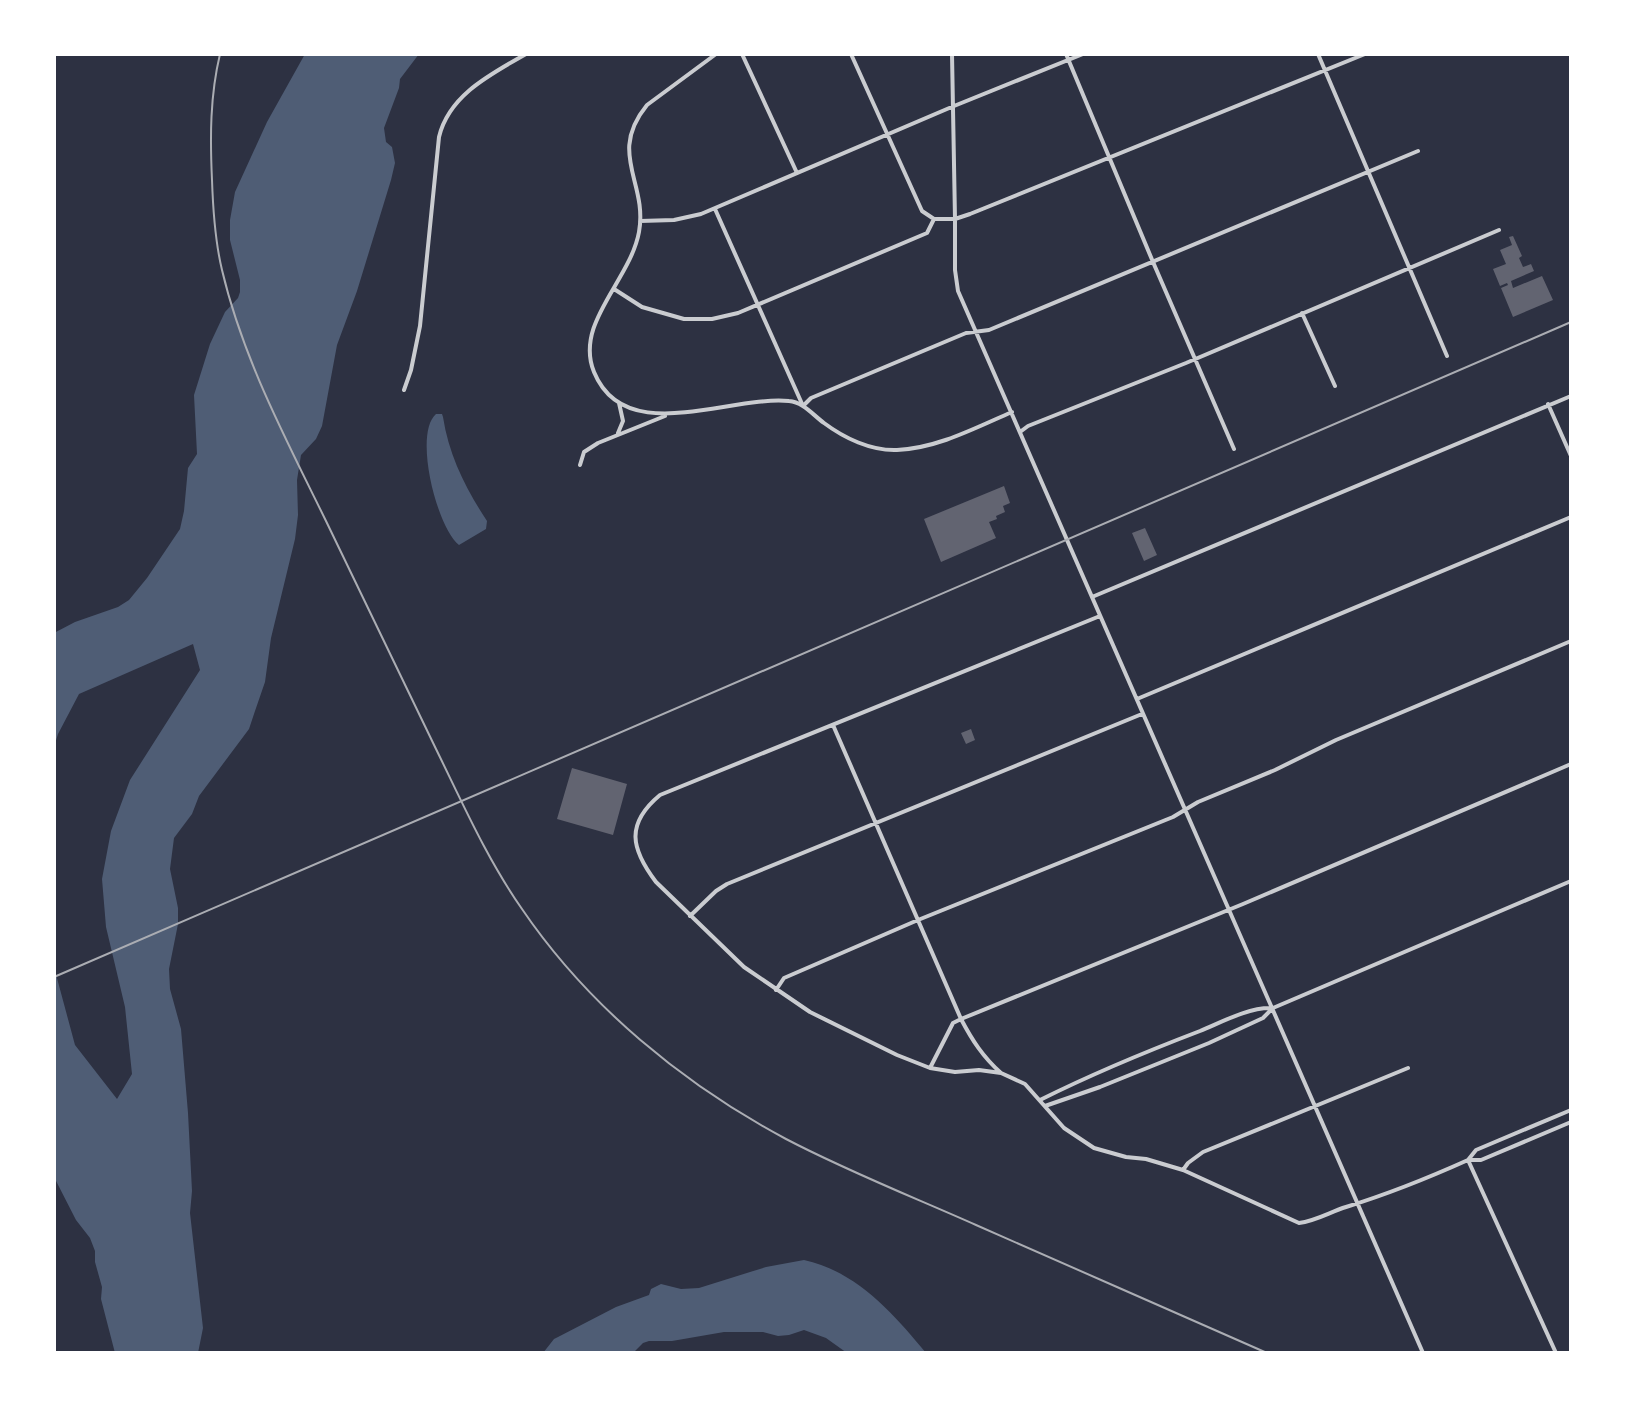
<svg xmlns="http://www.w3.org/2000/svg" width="1625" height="1407" viewBox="0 0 1625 1407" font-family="Rubik,sans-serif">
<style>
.water{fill:#4f5d75}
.building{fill:#626471}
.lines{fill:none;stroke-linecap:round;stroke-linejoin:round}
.minor{stroke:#caccd0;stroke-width:4}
.rail{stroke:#abadb3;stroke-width:2}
</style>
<rect width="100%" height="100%" fill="#2d3142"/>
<path class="water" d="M305,54H419L400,79L399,88L384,128L386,142L392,147L395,163L391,180L357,291L337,345L322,426L316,439L301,455L297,480L298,515L295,539L271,638L265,682L255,711L249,729L199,796L192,814L174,838L170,869L178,908V924L169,969L170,989L181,1029L188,1113L192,1191L190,1213L203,1328L198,1353H115L101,1299L102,1287L95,1262V1251L90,1238L76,1220L54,1177V967L75,1045L117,1099L132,1074L125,1007L106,927L102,879L111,831L130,780L200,670L193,644L79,694L58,734L54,747V633L75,622L118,607L129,600L147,578L180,529L184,511L188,468L197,454L194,395L210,344L225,312L238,298L240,292V280L230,240V220L235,192L267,122Z
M436,414H442L443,417C449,456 466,489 487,521L486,529L459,545C437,528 413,434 436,414Z
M804,1260C856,1271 894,1314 926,1353H847L826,1338L804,1330L789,1335L778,1336L763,1332H724L672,1341H649L643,1343L633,1353H543L554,1339L558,1337L616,1307L649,1295L651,1289L661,1284L681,1289L699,1288L766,1267Z"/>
<path class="building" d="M1513,236L1522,256L1519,258L1523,267L1531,264L1534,271L1511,281L1513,288L1542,276L1553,300L1513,317L1501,288L1508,285L1507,283L1500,286L1493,269L1506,264L1500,250L1512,245L1509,237Z
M1004,486L1010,503L1003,506L1005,512L996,516L997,519L989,522L996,538L941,562L924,519Z
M1145,528L1157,555L1144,561L1132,533Z
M971,729L975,740L966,744L961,733Z
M572,768L627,784L613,835L557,819Z"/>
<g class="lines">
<path class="minor" d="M716,54L647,105C607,154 648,182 639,232C630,281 574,323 594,372C625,448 729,395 789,401C803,402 813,415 824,423C844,438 871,451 897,450C938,448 975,428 1012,412
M742,54L797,173
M851,54L922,211L934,219
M952,54L955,219V270L958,291L1423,1353
M1066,54L1153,262L1234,449
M1318,54L1447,356
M715,209L803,406L811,398L966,333L989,330L1418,151
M640,221L674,220L701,214L954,106L1083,54
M614,289L642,307L684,319H712L738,313L927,233L934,219H955L970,214L1365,54
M1302,313L1335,386
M404,390L411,370L420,326L439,137C449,95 491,74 526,54
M1548,404L1571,456
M1020,432L1028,426L1186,363L1499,230
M618,433L623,421L619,403
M580,465L584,452L598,443L665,416
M1092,597L1571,396
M1100,616L660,795C625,824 631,849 656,882L744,967L810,1012L897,1055L930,1068L955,1072L979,1070L1001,1073L1025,1084L1064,1128L1094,1148L1126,1157L1146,1159L1183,1170L1299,1223C1316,1221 1330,1212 1346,1207C1388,1194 1428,1178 1468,1160H1481L1571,1122
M1137,699L1571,517
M833,725L961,1019C972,1040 983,1057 1001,1073
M690,916L716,891L727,884L1142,714
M776,990L784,978L918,920L1173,817L1198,802L1275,770L1336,740L1571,641
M930,1068L953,1023L961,1019L1243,904L1571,764
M1040,1100C1092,1074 1145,1052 1200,1031C1222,1022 1247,1008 1270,1008
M1045,1106L1100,1087L1209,1043L1263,1018L1273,1008L1571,881
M1468,1160L1556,1353
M1468,1160L1476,1150L1571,1110
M1183,1170L1188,1163L1203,1152L1408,1068"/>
<path class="rail" d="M220,54C210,96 210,137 212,180C213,210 215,241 222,270C243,359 286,439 326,521C363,597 399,673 436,749C463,804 487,859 522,909C588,1006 683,1084 786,1139C847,1171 913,1197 976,1225C1073,1268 1170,1310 1267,1353
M54,977L1571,322"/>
</g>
<rect width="1625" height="1407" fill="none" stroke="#ffffff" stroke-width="112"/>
</svg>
